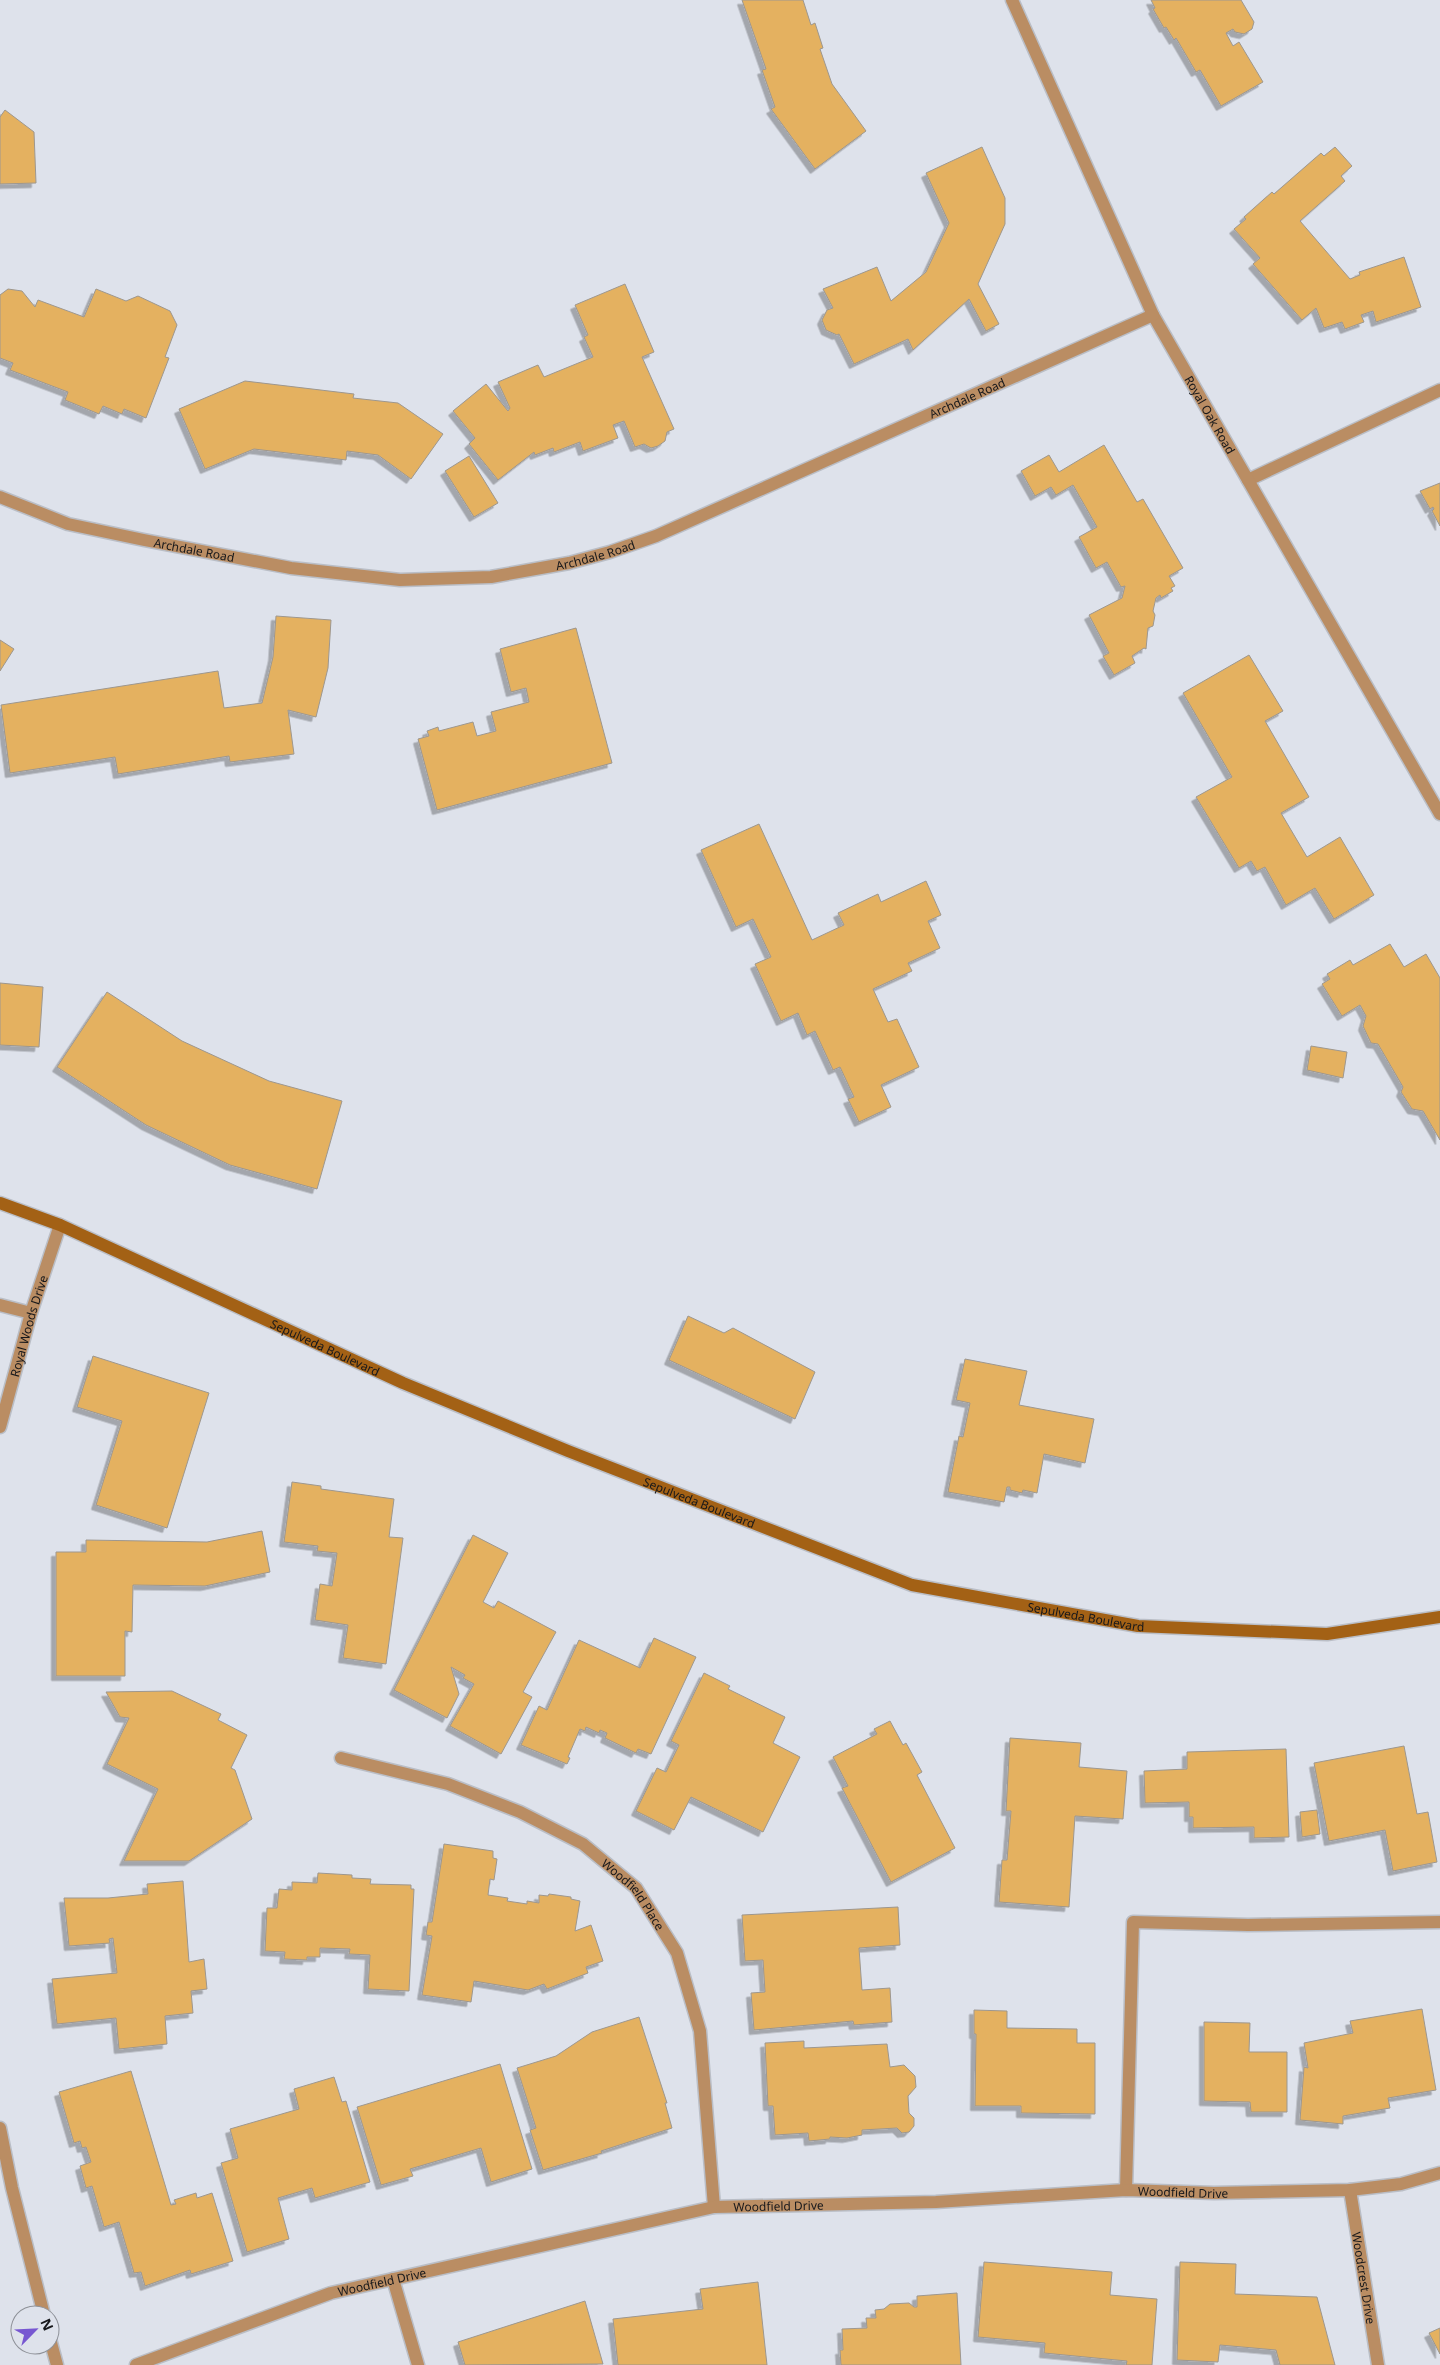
<svg xmlns="http://www.w3.org/2000/svg" width="1440" height="2365" viewBox="0 0 1440 2365" font-family="'Noto Sans',sans-serif">
<style>
.building{fill:#e4b160;stroke:#9d978f;filter:url(#shadow)}
.lines{fill:none;stroke-linecap:round;stroke-linejoin:round}
.service-casing{stroke:#babec6;stroke-width:15}
.minor-casing{stroke:#babec6;stroke-width:15}
.secondary-casing{stroke:#babec6;stroke-width:15}
.service{stroke:#ba8d63;stroke-width:12}
.minor{stroke:#ba8d63;stroke-width:12}
.secondary{stroke:#a36115;stroke-width:12}
.labels{text-anchor:middle;dominant-baseline:central;stroke-width:4.5;stroke-linejoin:round;paint-order:stroke}
.street-label{font-size:12px;fill:#17181b;stroke:#dee2eb}
</style>
<defs>
<filter id="shadow"><feDropShadow dx="-4.5" dy="4.5" stdDeviation="0" flood-color="#0004"/></filter>
</defs>
<rect width="100%" height="100%" fill="#dee2eb"/>
<path class="building" d="M742,0H803L811,25L815,23L823,48L820,49L832,84L866,131L815,169L771,109L775,107L762,70L766,69Z
M1151,0H1241L1254,22L1252,29L1244,34L1235,32L1233,29L1226,33L1233,46L1239,42L1263,82L1221,106L1200,70L1196,72L1176,38L1174,40L1166,27L1164,28L1153,9L1155,8Z
M5,110L34,132L36,183L0,184V117Z
M982,147L1005,198V224L978,284L999,324L986,331L969,299L913,350L908,339L854,364L839,334L837,335L826,330L822,320L827,310L833,308L823,289L877,267L891,301L926,272L949,223L926,173Z
M1335,147L1352,166L1341,176L1345,181L1300,221L1350,279L1360,275L1359,272L1404,257L1421,307L1376,322L1373,311L1361,315L1364,322L1345,329L1342,322L1324,328L1316,308L1302,320L1253,264L1260,258L1234,229L1246,219L1244,217L1272,192L1274,194L1321,153L1324,156Z
M625,284L654,352L642,357L674,429L667,432L665,441L658,446L651,448L644,444L635,447L624,421L613,425L618,438L583,451L580,442L554,452L553,448L535,455L534,452L498,480L469,444L475,438L453,411L486,384L508,411L510,408L498,382L538,365L544,377L593,357L584,337L588,335L575,305Z
M8,289L22,291L35,307L38,300L84,317L96,289L126,301L138,296L170,311L177,325L165,357L169,358L146,418L124,409L122,414L103,406L99,414L65,400L68,392L10,370L13,363L0,358V295Z
M245,381L354,394L353,398L398,403L443,434L411,479L378,455L347,451L346,460L254,449L205,469L179,409Z
M1104,445L1137,502L1143,499L1183,568L1169,576L1175,586L1171,588L1173,591L1161,598L1160,595L1156,598L1153,611L1155,615L1153,626L1148,628L1146,649L1144,648L1132,656L1135,663L1114,675L1103,656L1109,653L1089,615L1122,598L1125,586L1121,587L1107,562L1096,568L1079,537L1097,527L1073,485L1056,495L1051,487L1035,496L1021,471L1049,455L1059,472Z
M469,456L498,503L474,517L445,471Z
M1440,483V526L1432,511L1434,509L1433,507L1430,509L1420,491Z
M276,616L331,620L328,668L316,717L288,710L294,754L230,762L229,756L118,774L115,757L10,773L1,705L218,671L224,708L262,703L273,657Z
M576,628L612,763L437,810L418,739L429,736L427,731L438,727L439,731L473,722L477,736L496,731L491,712L529,702L526,688L511,692L500,649Z
M0,640L14,649L0,671Z
M1249,655L1283,711L1265,721L1309,797L1281,813L1307,857L1340,837L1374,895L1334,919L1315,888L1286,905L1265,867L1257,871L1251,861L1239,868L1196,797L1232,777L1183,693Z
M759,824L812,940L844,925L838,913L878,894L881,902L926,881L941,915L928,921L940,948L908,963L912,971L873,989L888,1022L897,1019L919,1067L881,1085L891,1107L859,1122L848,1099L854,1097L840,1067L833,1070L815,1031L807,1035L798,1013L781,1021L755,964L771,957L753,919L736,927L701,850Z
M1390,944L1404,967L1426,954L1440,978V1140L1423,1111L1412,1109L1401,1092L1403,1087L1378,1044L1371,1043L1363,1026L1366,1016L1360,1005L1342,1016L1322,984L1330,979L1327,974L1350,960L1353,965Z
M0,983L43,987L39,1047L0,1045Z
M107,992L182,1041L269,1081L342,1101L317,1189L230,1165L146,1125L57,1067Z
M1311,1046L1347,1052L1343,1078L1307,1070Z
M688,1316L724,1333L733,1328L815,1372L795,1419L669,1360Z
M93,1356L209,1393L167,1528L96,1505L122,1421L77,1407Z
M965,1359L1027,1371L1019,1405L1094,1419L1085,1463L1044,1454L1037,1493L1023,1490L1022,1493L1010,1490V1487H1007L1004,1502L948,1492L959,1436L963,1437L970,1403L956,1400Z
M292,1482L321,1486V1489L394,1499L389,1537L403,1538L386,1664L343,1658L348,1625L315,1620L320,1584L332,1586L337,1553L317,1551L318,1546L284,1542Z
M262,1531L270,1572L205,1586L133,1585L132,1632L125,1631V1676H56V1552H86V1540L207,1542Z
M473,1535L508,1553L483,1602L494,1608L498,1601L556,1632L523,1692L532,1697L501,1754L450,1726L474,1684L463,1678L465,1675L451,1667L459,1694L447,1718L394,1690Z
M654,1638L696,1657L651,1754L638,1749L636,1753L605,1738L607,1733L600,1730L599,1733L586,1727L585,1731L580,1729L568,1757L570,1758L567,1764L521,1745L539,1706L547,1710L579,1640L640,1668Z
M704,1673L730,1686L728,1689L785,1717L773,1743L800,1757L763,1832L691,1797L674,1830L636,1811L657,1768L666,1772L679,1745L671,1741Z
M172,1691L221,1714L218,1720L247,1735L231,1768L235,1770L252,1819L189,1861H124L158,1789L107,1764L129,1718L120,1717L106,1692Z
M890,1721L903,1745L906,1743L922,1772L917,1775L955,1848L891,1882L842,1788L848,1786L833,1757L877,1734L874,1729Z
M1010,1738L1081,1743L1079,1767L1127,1771L1123,1819L1075,1816L1069,1907L999,1902L1002,1860H1007L1011,1811H1006Z
M1404,1746L1417,1814L1428,1812L1437,1862L1393,1871L1385,1830L1329,1841L1314,1763Z
M1286,1749L1289,1837L1254,1838V1827L1193,1828V1817H1189V1802L1145,1803L1144,1771L1187,1769V1752Z
M1317,1810L1320,1834L1302,1837L1300,1812Z
M444,1844L493,1851V1858L497,1859L494,1880L490,1879L488,1895L508,1898L507,1901L527,1904V1901L539,1903V1895L548,1896L549,1894L571,1897V1899L580,1901L575,1931L591,1925L603,1961L586,1967L588,1973L547,1989L544,1984L528,1990L474,1981L471,2002L422,1995L432,1936L426,1935L428,1922H432Z
M318,1873L352,1875V1878L371,1879L370,1884L411,1885V1889H414L409,1991L368,1989L370,1955L349,1954L350,1949L320,1948V1957H307V1960L284,1959L285,1952L265,1951L267,1908H277L279,1889L292,1890V1882L317,1883Z
M183,1881L189,1962L204,1959L207,1989L191,1991L193,2013L165,2016L167,2044L119,2049L116,2018L57,2024L52,1979L117,1973L113,1938L109,1939L110,1943L69,1946L64,1898H108L148,1894L147,1884Z
M898,1907L900,1945L859,1948L862,1990L890,1988L892,2022L854,2025L853,2021L754,2030L751,1993L765,1992L763,1960L745,1961L742,1915Z
M1422,2009L1436,2090L1388,2098L1390,2108L1343,2116V2124L1300,2120L1304,2067L1308,2068L1304,2043L1353,2033L1350,2021Z
M974,2010L1007,2011V2028L1077,2029V2043H1095V2114L1021,2113V2106H975L976,2034H974Z
M639,2017L667,2103H665L672,2128L601,2151L602,2153L543,2170L530,2130L536,2128L517,2068L556,2056L592,2032Z
M1204,2022L1250,2023L1249,2052H1287V2112H1251L1250,2102L1204,2101Z
M804,2041V2048L887,2044L890,2067L904,2065L915,2076L916,2087L908,2096L909,2113L914,2118V2126L909,2132L902,2133L897,2128L862,2130V2135L847,2138L830,2137V2139L809,2141L808,2133L775,2135L773,2106H768L765,2043Z
M500,2064L532,2169L491,2182L481,2148L410,2169L413,2176L381,2185L357,2107Z
M131,2071L171,2205L176,2204L174,2200L196,2193L197,2198L212,2193L233,2261L191,2274L190,2270L145,2286L141,2272L134,2273L119,2222L104,2227L92,2186L86,2188L80,2166L91,2162L86,2147L82,2148L80,2141L74,2143L59,2092Z
M334,2077L342,2102L346,2101L370,2182L315,2198L312,2188L278,2198L289,2239L247,2252L221,2163L238,2158L230,2129L299,2109L294,2089Z
M984,2262L1112,2272L1110,2295L1157,2299L1152,2365H1126L1127,2361L1044,2353L1045,2343L978,2337Z
M1180,2262L1236,2264L1235,2294L1317,2297L1335,2365H1280L1276,2350L1220,2345L1218,2362L1177,2360Z
M758,2282L767,2365H618L613,2319L703,2309L700,2289Z
M957,2293L961,2365H841L840,2350H843L842,2329L867,2328L866,2318H876L875,2310L884,2309L890,2304L909,2303L914,2307H917V2296Z
M585,2301L603,2364L465,2365L458,2342Z
M1440,2328V2354L1429,2333Z"/>
<g class="lines">
<defs>
<path id="service" d="M1248,480L1440,390
M1126,2190L1133,1922L1248,1925L1440,1922"/>
<g id="minor">
<path id="s1" d="M1012,0L1153,315L1440,814"/>
<path id="s2" d="M0,497L68,524L144,540L291,568L400,580L491,577L569,563L610,552L656,536L1153,315"/>
<path d="M0,1305L31,1313"/>
<path id="s3" d="M0,1427L31,1313L60,1225"/>
<path id="s4" d="M341,1758L448,1784L520,1812L583,1844L636,1888L677,1953L700,2031L714,2207"/>
<path d="M0,2128L12,2188L44,2315"/>
<path id="s5" d="M1350,2190L1378,2365"/>
<path d="M393,2279L418,2365"/>
<path d="M50,2339L57,2365"/>
<path id="s6" d="M136,2365L331,2293L714,2207L936,2202L1126,2190L1214,2193L1350,2190L1401,2184L1440,2173"/>
</g>
<g id="secondary">
<path id="s7" d="M0,1203L60,1225L403,1383L568,1451L912,1585L1138,1626L1327,1634L1440,1617"/>
</g>
</defs>
<use href="#service" class="service-casing"/>
<use href="#minor" class="minor-casing"/>
<use href="#secondary" class="secondary-casing"/>
<use href="#service" class="service"/>
<use href="#minor" class="minor"/>
<use href="#secondary" class="secondary"/>
</g>
<g class="labels">
<g class="street-label">
<text stroke="none"><textPath href="#s2" startOffset="1012">Archdale Road</textPath></text>
<text stroke="none"><textPath href="#s1" startOffset="460">Royal Oak Road</textPath></text>
<text stroke="none"><textPath href="#s2" startOffset="202">Archdale Road</textPath></text>
<text stroke="none"><textPath href="#s2" startOffset="608">Archdale Road</textPath></text>
<text stroke="none"><textPath href="#s3" startOffset="105">Royal Woods Drive</textPath></text>
<text stroke="none"><textPath href="#s7" startOffset="356">Sepulveda Boulevard</textPath></text>
<text stroke="none"><textPath href="#s7" startOffset="761">Sepulveda Boulevard</textPath></text>
<text stroke="none"><textPath href="#s7" startOffset="1166">Sepulveda Boulevard</textPath></text>
<text stroke="none"><textPath href="#s4" startOffset="330">Woodfield Place</textPath></text>
<text stroke="none"><textPath href="#s6" startOffset="1070">Woodfield Drive</textPath></text>
<text stroke="none"><textPath href="#s6" startOffset="665">Woodfield Drive</textPath></text>
<text stroke="none"><textPath href="#s5" startOffset="89">Woodcrest Drive</textPath></text>
<text stroke="none"><textPath href="#s6" startOffset="260">Woodfield Drive</textPath></text>
</g>
</g>
<g transform="translate(35 2330) rotate(66)"><circle r="24" fill="#dee2eb" stroke="#8e9198"/>
<path d="M0-4L9 19L0 12L-9 19Z" fill="#7757d1"/>
<text y="-8" font-size="14" font-weight="bold" text-anchor="middle" fill="#17181b">N</text>
</g>
</svg>
